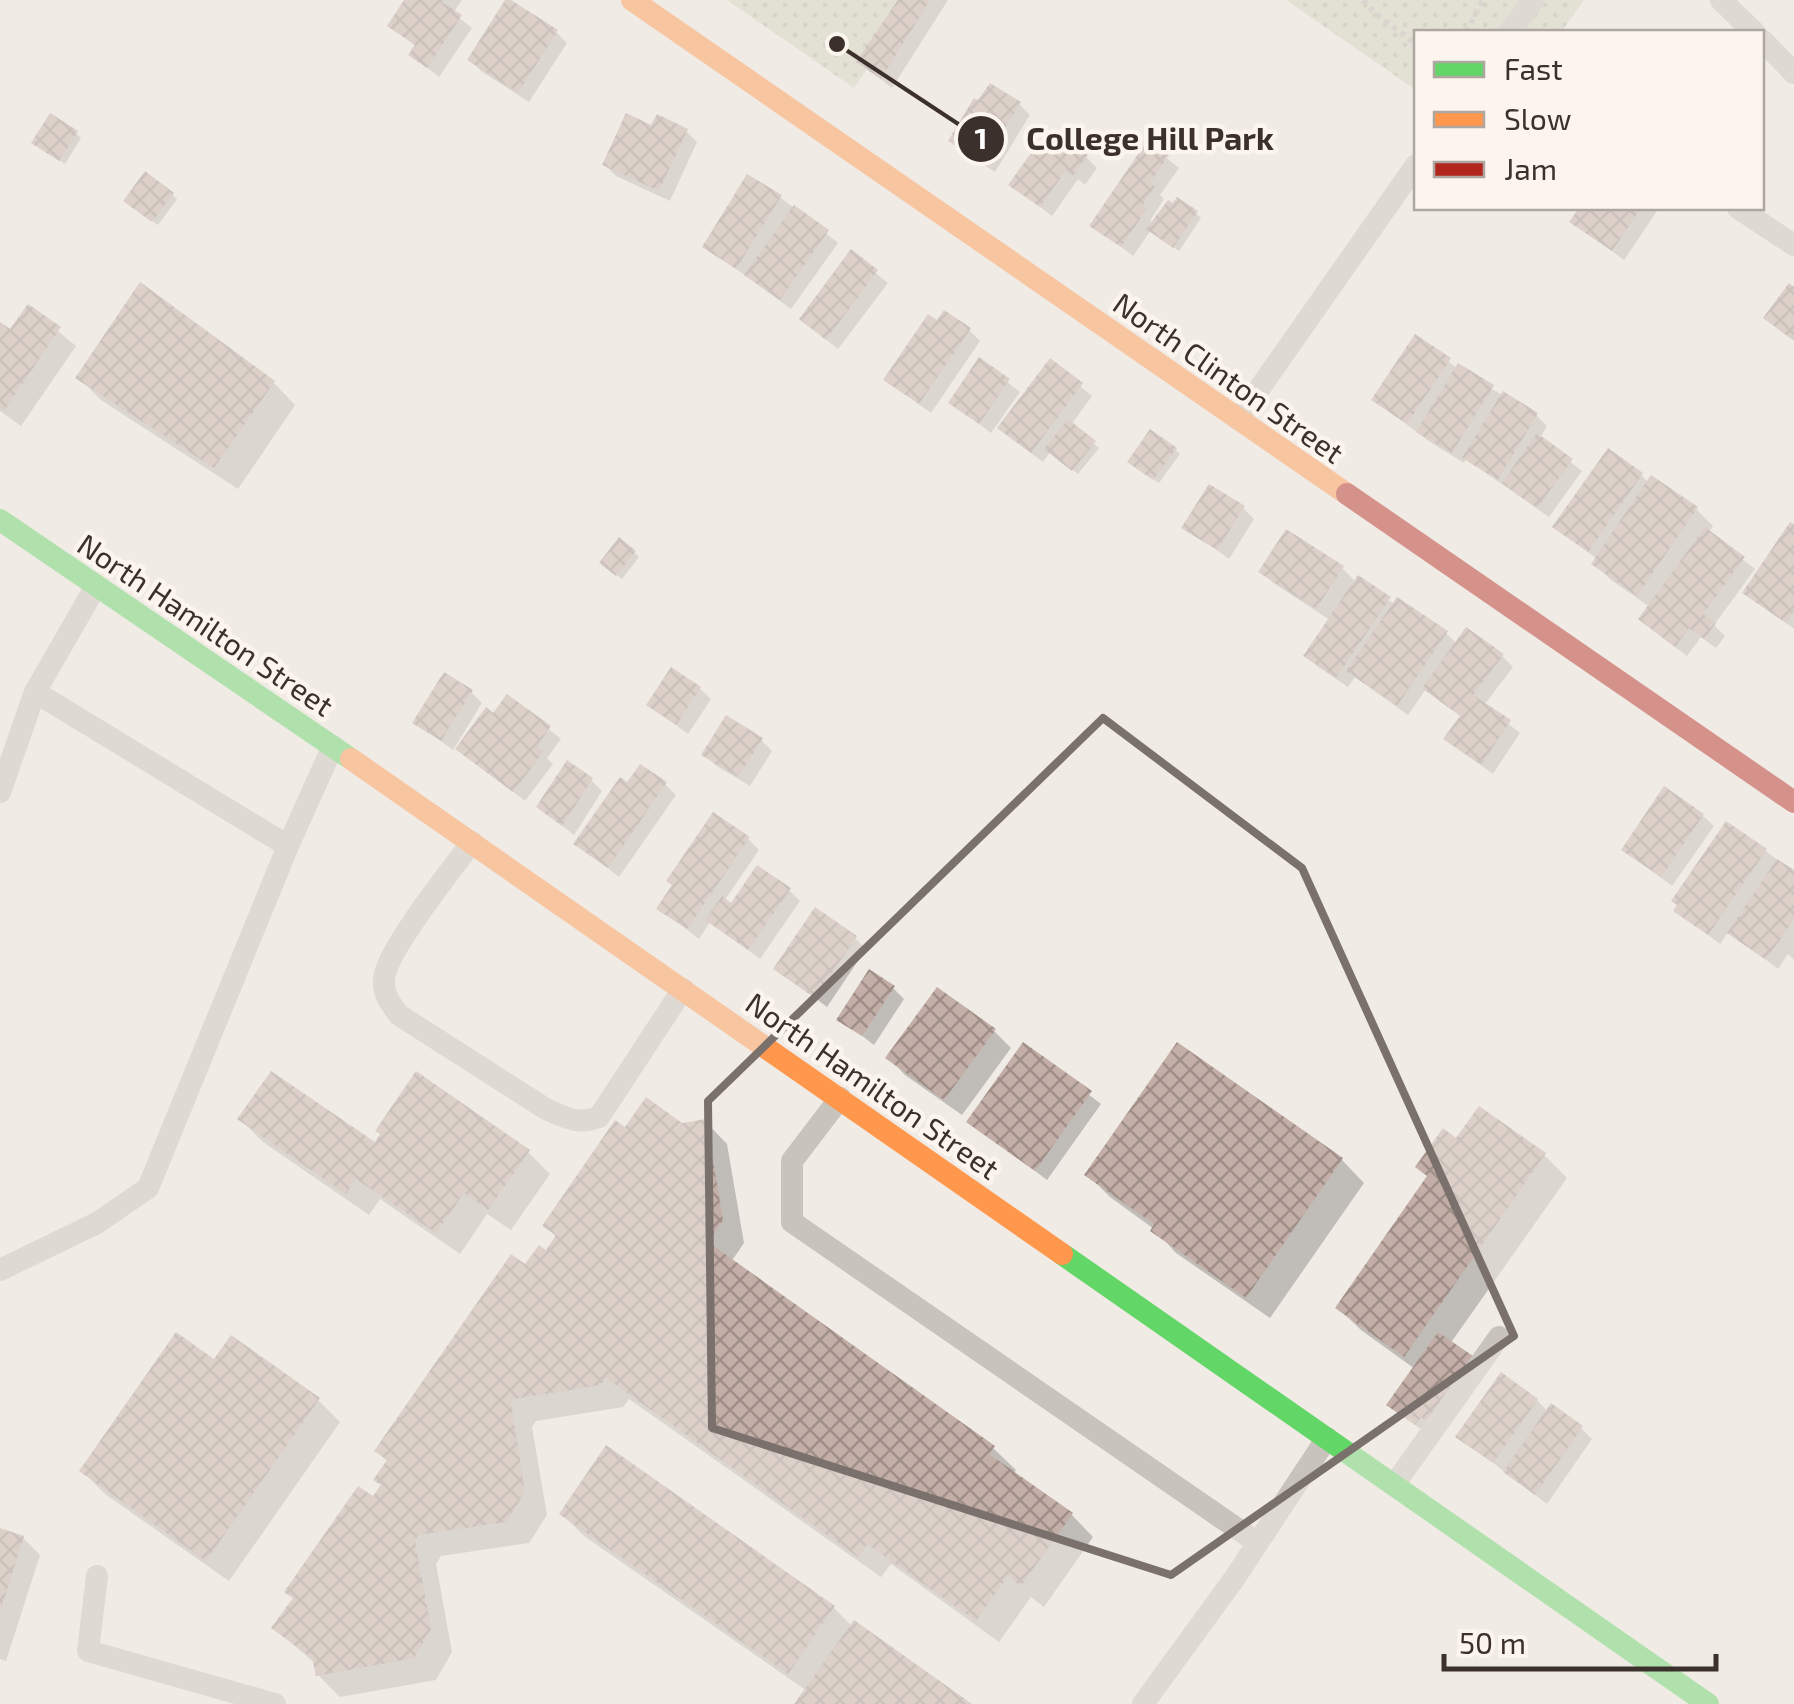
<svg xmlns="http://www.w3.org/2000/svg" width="1794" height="1704" viewBox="0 0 1794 1704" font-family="'Exo 2',sans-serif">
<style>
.grass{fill:url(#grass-dots)}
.shadow{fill:#0003}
.building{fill:url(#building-cross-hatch)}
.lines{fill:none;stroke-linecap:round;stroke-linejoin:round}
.path{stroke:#c2bbb6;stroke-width:6;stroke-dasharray:5 5;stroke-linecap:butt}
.lane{stroke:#c9c3be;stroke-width:22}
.fast{stroke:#63d668;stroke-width:22}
.slow{stroke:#ff974d;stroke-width:22}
.jam{stroke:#b3261e;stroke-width:22}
.marked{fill:none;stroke:#7a716c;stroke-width:8;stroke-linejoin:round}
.labels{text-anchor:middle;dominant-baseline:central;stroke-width:9;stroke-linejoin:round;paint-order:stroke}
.street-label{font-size:30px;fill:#3b302b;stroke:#fbf5ee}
.leader{fill:none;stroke:#3b302b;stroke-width:4}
.callout-dot{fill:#3b302b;stroke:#fbf5ee;stroke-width:4}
.mark-label{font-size:30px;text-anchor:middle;font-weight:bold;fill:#fff}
.callout-label{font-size:32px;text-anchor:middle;font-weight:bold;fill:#3b302b;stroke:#fbf5ee;stroke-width:9;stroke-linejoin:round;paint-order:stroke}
</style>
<defs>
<pattern id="grass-dots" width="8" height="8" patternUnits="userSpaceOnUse" patternTransform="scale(2.5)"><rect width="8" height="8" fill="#d1d6bf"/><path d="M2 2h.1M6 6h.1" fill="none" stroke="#b4b8a4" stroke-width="1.8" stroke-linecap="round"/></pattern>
<pattern id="building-cross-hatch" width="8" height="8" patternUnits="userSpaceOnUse" patternTransform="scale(2.5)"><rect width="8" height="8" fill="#c3afa7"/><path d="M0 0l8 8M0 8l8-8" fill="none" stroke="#a08f88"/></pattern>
</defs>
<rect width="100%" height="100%" fill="#f0ebe5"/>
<path class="grass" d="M727,0H913L854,88Z
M1286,0H1584L1561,32H1416V90Z"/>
<path class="shadow" d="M407,0H462L453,13L472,28L439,77L411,55L417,47L390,26Z
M901,0H948L892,88L859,62Z
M507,1L556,32L567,43L529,102L481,71L470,60Z
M1019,104L1030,115L995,172L962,151L951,140Z
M653,128L686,131L697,142L670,201L616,176L605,165Z
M76,133L81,138L65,164L39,147Z
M1148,144L1179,168L1160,195L1164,199L1150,221L1154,223L1196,213L1201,218L1179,251L1151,230L1133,256L1092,225Z
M1086,157L1097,168L1085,185L1078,179L1052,216L1011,185Z
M172,194L177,199L158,225L131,205Z
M780,197L838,243L791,309L705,246Z
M1582,208H1659L1624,260L1572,221Z
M851,253L888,283L838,349L814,330Z
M29,307L76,346L21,426L0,411V325L11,332Z
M938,323L969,330L980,341L931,413L886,380Z
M1415,337L1458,369L1536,415L1547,426L1540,438L1582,471L1549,517L1466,459L1464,463L1430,442L1374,400Z
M980,361L1020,392L991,433L952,403Z
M1051,362L1092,396L1071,425L1099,448L1078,474L1050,452L1043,462L1011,438Z
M78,377L273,382L295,405L238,489L101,400Z
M1175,449L1180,454L1159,483L1135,466Z
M1641,475L1649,483L1696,509L1713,526L1708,533L1755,569L1714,625L1725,636L1716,648L1701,637L1687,656L1652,630L1650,607L1611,580L1594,563L1597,559L1555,527Z
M1243,508L1254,519L1229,559L1185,527Z
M1794,527V629L1745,592Z
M634,552L639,557L622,579L607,567Z
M1342,568L1356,582L1446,633L1457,644L1502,656L1513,667L1484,705L1520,733L1493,774L1446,739L1462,717L1426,689L1408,715L1355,677L1348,687L1317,666L1307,655L1330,620L1272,582L1262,571Z
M700,689L711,699L688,734L649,705Z
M471,692L482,703L453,750L415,722Z
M508,697L561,739L547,758L553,764L525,801L458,749L494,716Z
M761,740L772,751L750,786L715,765L704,754Z
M591,780L602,791L574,835L539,807Z
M665,784L676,795L619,877L577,844L628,786Z
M1703,816L1714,826L1672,886L1624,850Z
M748,839L759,850L724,901L732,906L789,890L800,901L760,959L710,922L699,939L659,908Z
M1766,851L1794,873V960L1788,954L1778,969L1729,931L1720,944L1676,910Z
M855,938L866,949L827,1007L776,968Z
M893,988L904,999L874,1045L840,1019Z
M994,1031L1011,1048L962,1115L905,1075L889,1058Z
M1024,1045L1101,1104L1047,1180L969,1121Z
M1178,1046L1342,1160L1364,1183L1270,1318L1176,1253L1154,1229L1110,1197L1088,1175Z
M240,1119L376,1146L528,1152L550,1174L511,1230L487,1214L460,1254L380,1199L369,1215L263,1142Z
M705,1121L727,1144L744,1243L731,1262L993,1448L1016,1470L1013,1474L1071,1514L1093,1537L1044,1607L1031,1597L999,1642L891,1564L881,1577L629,1399L623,1407L536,1421L532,1427L547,1515L529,1543L441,1556L436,1564L452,1652L436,1680L340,1697L318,1675L316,1664L274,1628L383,1486L388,1462L377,1450L526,1268L546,1253L557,1238L545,1226L626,1131Z
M1544,1155L1567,1178L1450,1344L1427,1434L1390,1405L1415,1369L1361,1330L1338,1308Z
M215,1362L318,1400L340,1422L229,1581L105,1494L82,1471Z
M1537,1400L1548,1412L1581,1428L1592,1439L1547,1504L1459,1437Z
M607,1449L834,1608L852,1626L968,1704H798L807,1691L584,1536L562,1514Z
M0,1530L23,1538L40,1555L6,1661L0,1659Z"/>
<path class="building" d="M404,0H444L442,2L462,15L427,68L408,55L415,45L387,26Z
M505,0H511L558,30L518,93L467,60Z
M898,0H930L881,79L856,62Z
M990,83L1021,102L983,163L948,141L974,98L978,100Z
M50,113L78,131L59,161L31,143Z
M626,113L651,125L657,114L688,129L659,191L602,165Z
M1053,130L1088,155L1073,176L1066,170L1040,207L1008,185L1036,146L1040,149Z
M1147,141L1169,155L1150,183L1155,186L1142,206L1147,209L1121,247L1089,226Z
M145,171L174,193L152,222L123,201Z
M747,174L782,195L736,269L702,247Z
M1177,197L1198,211L1173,248L1146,229L1168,200L1173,203Z
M794,205L829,230L780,300L744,275Z
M1579,208H1641L1612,251L1569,222Z
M851,249L878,270L826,340L799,319Z
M140,282L275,381L214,468L75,378Z
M1789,283L1794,287V341L1763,318Z
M28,304L61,327L4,411L0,408V322L10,329Z
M944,310L971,328L919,404L883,380L928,314L937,320Z
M1415,334L1451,358L1407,424L1371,400Z
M979,357L1010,379L979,424L948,403Z
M1050,358L1083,383L1031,453L997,428Z
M1458,363L1494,385L1452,453L1416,432Z
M1503,391L1538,413L1498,480L1462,458Z
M1068,419L1096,441L1072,471L1044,449Z
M1150,429L1177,448L1153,480L1127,462Z
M1537,433L1573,459L1537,508L1502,483Z
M1608,448L1643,473L1588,552L1552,527Z
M1651,475L1698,507L1637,596L1591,564Z
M1209,484L1245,506L1217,550L1181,528Z
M1790,522L1794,524V611L1786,623L1742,593Z
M1705,527L1745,557L1703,614L1716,623L1704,639L1689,628L1675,647L1638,619Z
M1286,529L1344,566L1316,609L1258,572Z
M619,537L636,551L616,576L599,563Z
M1358,575L1391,597L1336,678L1303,656Z
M1397,597L1448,631L1397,706L1346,671Z
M1466,627L1504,654L1473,695L1511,720L1481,765L1443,739L1460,716L1422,688Z
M671,667L701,687L676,725L646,705Z
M444,672L473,690L441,741L412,723Z
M507,694L551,726L537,746L544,751L513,792L455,749L486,707L493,713Z
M726,715L763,738L738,777L701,755Z
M567,760L593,778L562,826L536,807Z
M640,764L667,782L608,868L573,844L620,777L627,782Z
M1664,786L1704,814L1661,877L1621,850Z
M713,812L750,837L687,929L656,909L672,885L666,881Z
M1726,821L1767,849L1708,935L1673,911L1677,905L1671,901Z
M1777,859L1794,870V919L1766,960L1727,933Z
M757,865L791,888L748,950L705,920L722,896L731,903Z
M815,907L857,936L815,998L773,969Z
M869,969L895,986L862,1036L836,1020Z
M937,987L996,1029L944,1100L885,1058Z
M1023,1042L1092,1091L1035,1171L966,1122Z
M1177,1042L1343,1158L1246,1298L1150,1231L1154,1224L1084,1175Z
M271,1071L375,1142L380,1134L375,1131L416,1071L530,1150L488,1210L464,1193L436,1233L356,1179L346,1194L237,1119Z
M646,1097L682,1123L706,1119L723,1220L708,1242L995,1446L989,1454L1073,1513L1021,1586L1008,1576L976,1621L867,1544L858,1557L606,1378L601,1385L513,1399L511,1404L525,1492L506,1522L418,1535L415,1541L431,1629L414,1658L316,1676L312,1658L271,1628L293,1598L284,1592L358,1486L373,1496L381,1485L373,1480L387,1460L374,1451L511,1254L525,1264L539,1245L546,1250L556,1235L542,1226L615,1120L625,1127Z
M1479,1106L1546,1153L1404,1357L1335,1308L1427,1176L1415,1167L1443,1128L1456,1138Z
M176,1332L214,1359L231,1335L320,1398L206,1561L79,1471Z
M1438,1332L1476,1358L1430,1423L1421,1417L1415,1425L1386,1405Z
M1501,1372L1538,1399L1493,1463L1455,1437Z
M1551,1403L1583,1426L1535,1495L1503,1472Z
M606,1445L835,1606L788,1674L559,1514Z
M0,1528L24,1536L1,1609H0Z
M854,1620L972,1704H794Z"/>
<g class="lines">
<path class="path" d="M1363,0L1374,13L1416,44
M1466,32L1483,0"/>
<path class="lane" d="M1721,0L1754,32
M1510,32L1533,0
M1762,40L1794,73
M1738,208L1794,245
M1238,419L1416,165
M35,692L96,586
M0,792L35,692L288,846
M472,842C453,868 384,953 384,980C383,995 391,1004 399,1015L546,1109C566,1118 578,1125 599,1117L683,989
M840,1098L792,1161V1222L1258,1543
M0,1270L97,1223L148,1188L288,846L333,746
M1394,1485L1499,1337
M97,1576L88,1651L275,1704
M1143,1704L1234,1579L1327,1438"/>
<path class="fast" d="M0,520L351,759
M1062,1254L1708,1704"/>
<path class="slow" d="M632,0L1347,494
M351,759L1062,1254"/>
<path class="jam" d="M1347,494L1794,802"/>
</g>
<path d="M0 0H1794V1704H0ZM1103,718L1302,868L1514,1336L1171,1575L712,1428L708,1101Z" fill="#f0ebe5" fill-opacity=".55" fill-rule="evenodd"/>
<path class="marked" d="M1103,718L1302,868L1514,1336L1171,1575L712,1428L708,1101Z"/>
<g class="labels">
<g class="street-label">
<text transform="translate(1229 377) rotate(35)">North Clinton Street</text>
<text transform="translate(206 624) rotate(34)">North Hamilton Street</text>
<text transform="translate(873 1085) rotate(35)">North Hamilton Street</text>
</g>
</g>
<path class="leader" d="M837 44L981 139"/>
<g class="callout-dot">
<circle cx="837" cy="44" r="10"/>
<circle cx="981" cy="139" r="25"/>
</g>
<g class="mark-label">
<text x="981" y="149">1</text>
</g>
<g class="callout-label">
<text x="1150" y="150">College Hill Park</text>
</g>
<rect x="1414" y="30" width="350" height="180" fill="#fbf5ee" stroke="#aea6a0" stroke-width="2.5"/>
<rect x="1434" y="62" width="50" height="15" fill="#63d668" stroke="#aea6a0" stroke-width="2.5"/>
<text x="1504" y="80" font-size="30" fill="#3b302b">Fast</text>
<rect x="1434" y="112" width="50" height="15" fill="#ff974d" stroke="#aea6a0" stroke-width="2.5"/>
<text x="1504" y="130" font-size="30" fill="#3b302b">Slow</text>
<rect x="1434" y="162" width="50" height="15" fill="#b3261e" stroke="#aea6a0" stroke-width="2.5"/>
<text x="1504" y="180" font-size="30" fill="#3b302b">Jam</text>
<path d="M1444 1654v15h272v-15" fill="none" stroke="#3b302b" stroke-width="5"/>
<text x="1459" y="1654" font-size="30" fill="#3b302b" stroke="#fbf5ee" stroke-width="8" paint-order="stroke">50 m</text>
</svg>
